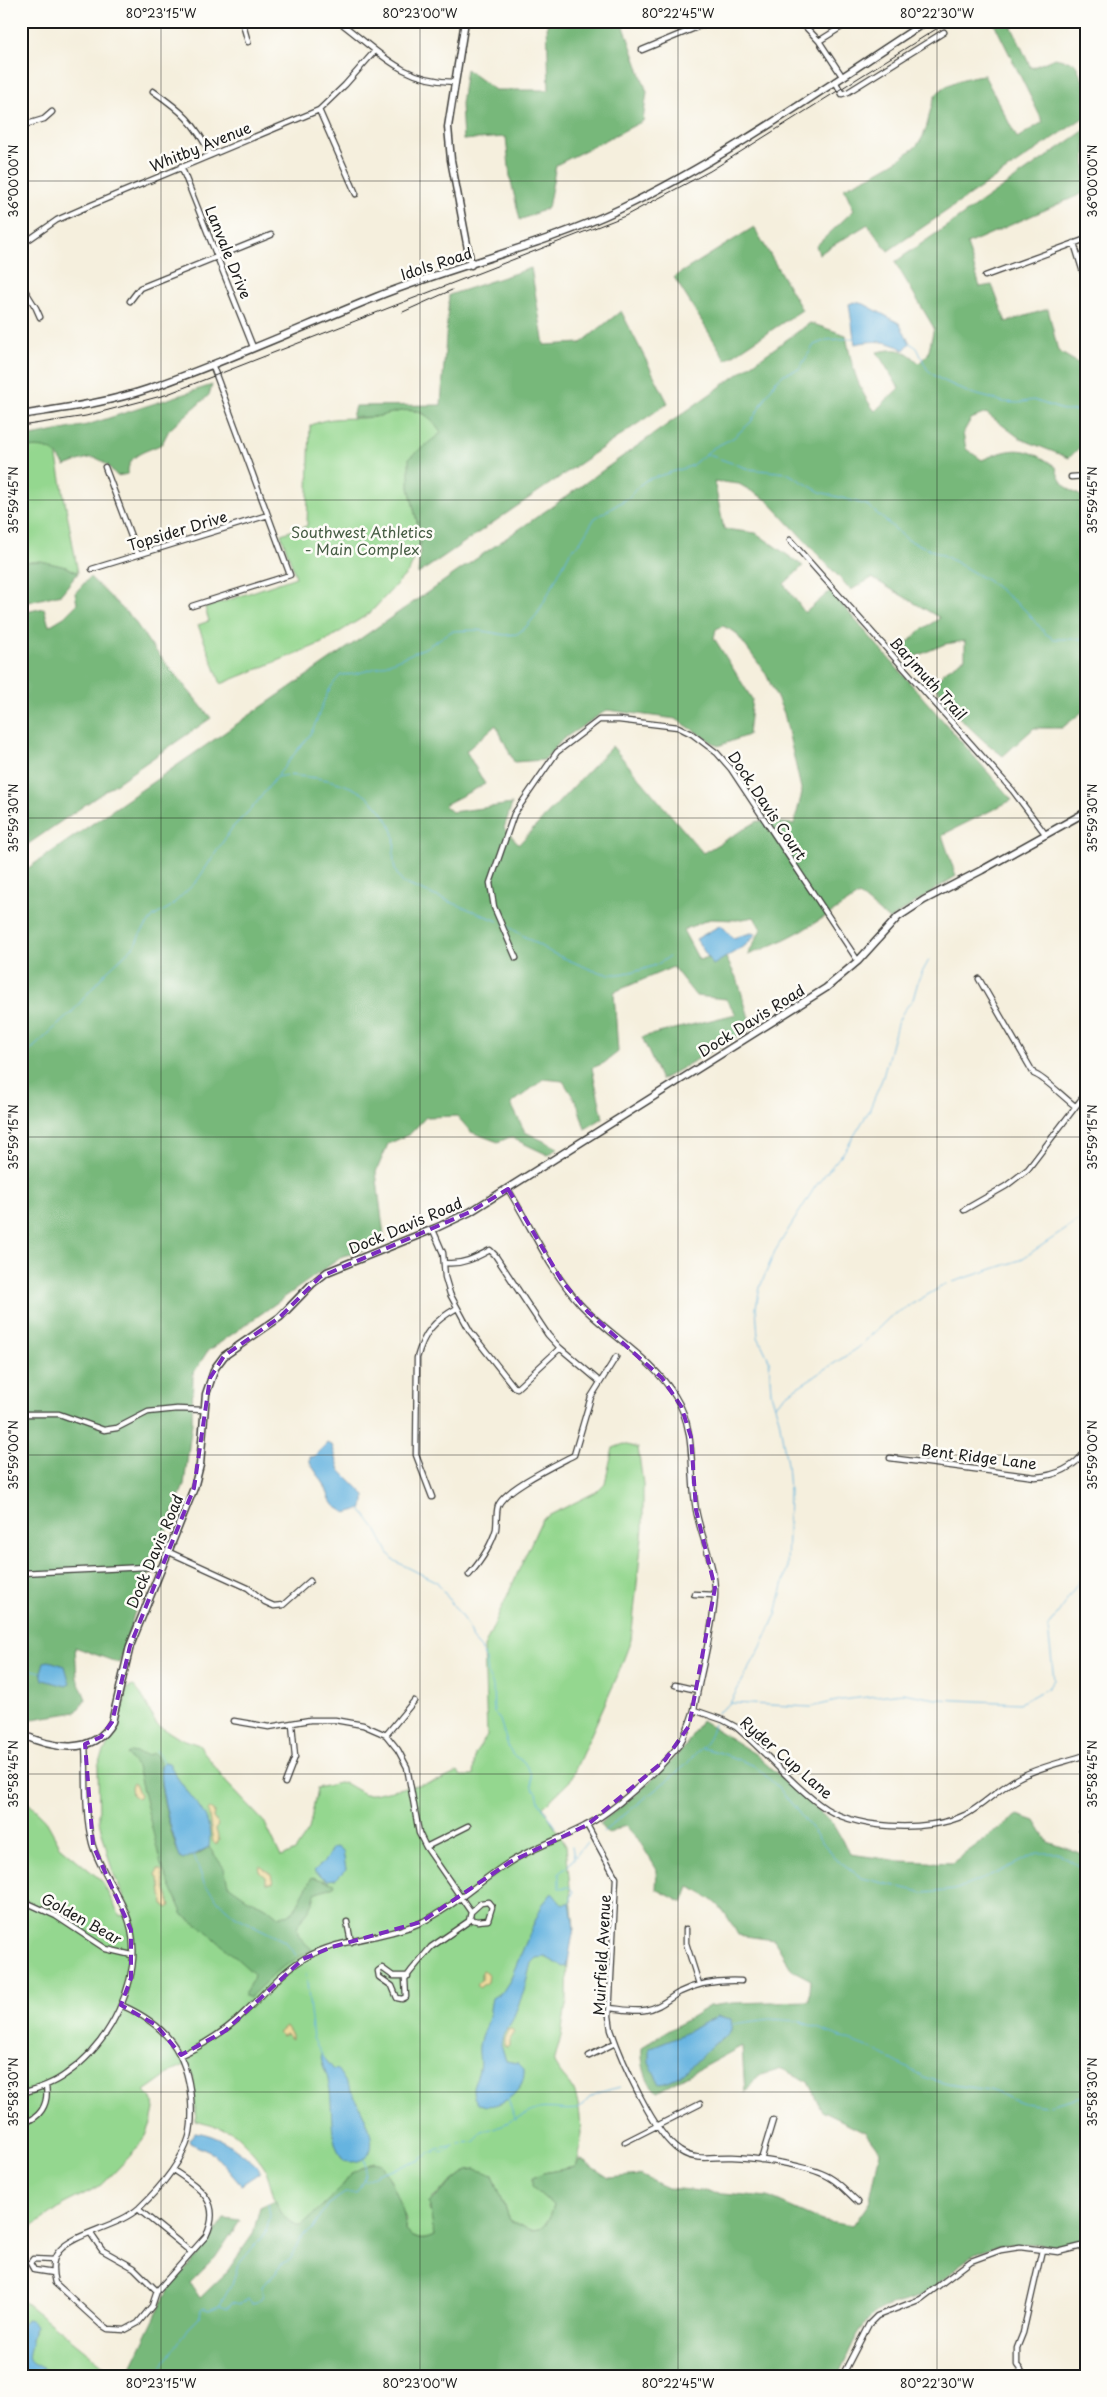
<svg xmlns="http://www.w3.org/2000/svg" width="1107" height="2397" viewBox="0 0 1107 2397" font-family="'Playpen Sans',sans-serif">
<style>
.green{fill:#94d78f;stroke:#587a56}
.forest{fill:#77b87a;stroke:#4a6a4b;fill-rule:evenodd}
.sand{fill:#eeda9e;stroke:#857b5d}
.water{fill:#66b4e0;stroke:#41687e}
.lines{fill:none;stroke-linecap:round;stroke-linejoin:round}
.stream{stroke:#66b4e0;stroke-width:1}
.street-casing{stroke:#3d3c39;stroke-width:7}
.secondary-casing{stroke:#3d3c39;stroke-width:9}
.street{stroke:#fff;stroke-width:4.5}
.secondary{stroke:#fff;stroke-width:6}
.rail{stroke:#1c1c1c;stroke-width:1}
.marked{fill:none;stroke:#7b2cbf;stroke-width:4;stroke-dasharray:10 6;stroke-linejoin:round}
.ticks{fill:none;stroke:#1c1c1c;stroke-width:1;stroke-opacity:0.45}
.labels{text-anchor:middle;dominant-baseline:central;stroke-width:5;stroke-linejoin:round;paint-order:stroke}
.street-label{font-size:15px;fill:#1c1c1c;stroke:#fdfcf7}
.park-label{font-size:15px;fill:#465d44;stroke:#fdfcf7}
.neatline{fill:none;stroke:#1c1c1c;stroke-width:2}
.ticks-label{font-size:12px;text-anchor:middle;fill:#1c1c1c}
</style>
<rect width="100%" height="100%" fill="#fdfcf7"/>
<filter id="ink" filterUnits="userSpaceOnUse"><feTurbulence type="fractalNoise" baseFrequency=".02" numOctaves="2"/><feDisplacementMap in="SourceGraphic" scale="10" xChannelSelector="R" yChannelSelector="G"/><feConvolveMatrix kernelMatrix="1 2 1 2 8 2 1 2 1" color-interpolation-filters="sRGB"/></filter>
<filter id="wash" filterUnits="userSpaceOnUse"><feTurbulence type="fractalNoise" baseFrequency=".0096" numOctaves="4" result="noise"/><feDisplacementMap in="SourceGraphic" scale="20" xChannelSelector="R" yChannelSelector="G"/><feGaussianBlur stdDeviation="1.12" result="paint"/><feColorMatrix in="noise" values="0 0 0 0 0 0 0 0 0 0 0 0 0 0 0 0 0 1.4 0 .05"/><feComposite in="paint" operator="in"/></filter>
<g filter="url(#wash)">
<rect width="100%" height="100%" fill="#f5efdd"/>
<path class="green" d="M406,410C426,413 430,415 441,433L409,487L421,539L416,555L409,571L370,613L322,643L221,684L198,625L209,621L205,608L296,577L281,534L307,526L310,426C331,414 356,421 379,416C389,414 396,411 406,410Z
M43,447L56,452L78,573L66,567L26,562L21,567V448Z
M624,1444L638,1448L643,1484V1528L631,1640L617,1677L570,1781L543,1807L566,1846L574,1928L568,1954L567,1999L561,2036L554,2063C559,2074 569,2081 574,2091C582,2109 584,2151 575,2167L543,2173L554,2206L548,2223L540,2229L528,2230L510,2220L493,2175L475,2169L467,2170L432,2198L429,2209L433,2220L434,2236C422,2242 414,2240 405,2231L406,2219L402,2210L353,2172C338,2192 321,2210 301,2226C274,2221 275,2192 266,2171C264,2164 240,2137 233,2133C223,2127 207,2125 196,2121L193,2077L189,2063L176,2069L145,2091L152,2098L154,2109L151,2123L146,2136L132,2154L102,2185L64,2204L21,2235V1796L45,1819L60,1846L101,1880L120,1916L131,1913L112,1870L99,1821L98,1766L123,1707L127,1688L134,1686L142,1696L156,1724L177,1737L199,1745L226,1782L265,1823L281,1857L295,1851L309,1830L317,1788L343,1782L364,1794H373L441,1780L458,1772L461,1776H473L475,1754L487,1736L484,1647L542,1519L596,1492L605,1483L613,1448Z
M21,2299L117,2376H21Z"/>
<path class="forest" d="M547,21H622L647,92L643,121L556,165L548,208L520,220L510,177L506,137L463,140L461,104L466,69L495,90H549Z
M993,21H1009L1031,68L1055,58L1075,63L1086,87V116L888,251L868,224L819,254L816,246L854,210L844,188C868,177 894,165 914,148C929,135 927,116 934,99C939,84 970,76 984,75L1017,138L1043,122Z
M1085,130L1086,192L967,244L980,287L992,285L1006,322L1048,309L1058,351L1086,368V435L1080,447L1069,458L1021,439L986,413L971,419L963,433L966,449L982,460C1014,446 1027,446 1056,467C1059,485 1070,491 1086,498L1082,537L1085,576L1082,617L1086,618V709L1062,728H1034L1003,756L984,741L947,706L935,684L945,671L965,658V641L945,644L912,658L905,645L921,630L940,618L872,578L851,590L767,500L739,484L714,481L724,529L756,533L803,566L784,584L805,613L830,591L1012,800L942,835L956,876L889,920L859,895C823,919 789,940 748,955L761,929L754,917L737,920L710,919L683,930L699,960L723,952L738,981L752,1028L661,1080L642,1037L736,1014L726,999L696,996L673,967L614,992L618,1052L604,1063L592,1068L603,1118L585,1129L577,1103L563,1081L544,1079L511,1104L525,1132L558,1148L548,1155L510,1137L498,1142L471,1132L457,1116L426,1117L410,1134L388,1144L376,1172L385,1244L343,1256L207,1352L193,1374L192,1423L184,1485L135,1611L119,1663L75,1647L77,1678L86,1699L76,1712L21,1721V873L557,503L810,323L846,335C851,363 857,389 875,411L899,388L877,352C898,348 904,348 919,363L928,354L934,328L895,262ZM723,626L735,632L765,672L784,713L802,793L794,824L758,821L703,853L612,746L519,844L504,828L512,804L452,812L444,805L485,784L466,751L496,725L514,762L544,760L563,739L607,710L676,719L718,746L748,735L752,699L714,638L716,629Z
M754,227L802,310L726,360L674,277Z
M531,268L544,345L581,343L621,311L668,403L418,574L421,539L409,487V458L441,433C422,403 410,409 380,416C371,418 361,417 352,417L355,406L441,405L449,295Z
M212,385L209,395L169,430L162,444C146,452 127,454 128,474L117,476C96,451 93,456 65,466C52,445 44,447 21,448V438L87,425Z
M41,561L66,567L78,573L61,594L21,604V567L26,562Z
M90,577L133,619L150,644L211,718L21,849V613L44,608L49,626L64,617L77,604L75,593Z
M701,1720L755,1754L832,1823L850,1854L900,1861L952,1863L1018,1815L1035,1821L1048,1842L1086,1855V2238C1058,2251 1028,2239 999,2246C962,2254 950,2278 920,2296C906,2303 887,2303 874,2314C857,2328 848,2356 838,2376H127L169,2288L201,2252L224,2219L240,2221L215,2258L190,2283L200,2298L226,2273L253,2234L260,2207L275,2200C282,2214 285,2223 301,2226L339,2190L353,2172L374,2162L382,2164C392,2184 407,2209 405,2231C414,2240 422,2242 434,2236L429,2202L467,2170L476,2169L493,2175L510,2220C536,2235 543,2235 554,2206L532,2187V2178L543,2173L575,2167L580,2159L609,2178L640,2175L668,2188L768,2197L822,2221L853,2226L869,2203L880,2152L865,2132L822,2111L808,2082L782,2069L758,2076L745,2093L742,2046L657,2092C645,2081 641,2064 642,2047L709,2006L733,2003L809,2001L811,1980L792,1970L774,1940L738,1935C723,1908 718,1900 689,1887L683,1903L656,1889L657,1870L638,1839L625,1825L608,1834L599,1824L642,1789L685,1747Z
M131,1752L147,1755L154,1753C163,1761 160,1775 161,1786C164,1804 173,1844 181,1859L198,1854L209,1847L224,1868L228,1885L248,1899L266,1907L277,1916L290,1914L294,1911L312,1877L335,1884L334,1886L315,1893C312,1922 279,1922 312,1949L277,1971L249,1998L245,1996V1992L253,1979L254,1974L204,1929L183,1915L161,1865L137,1767L127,1755Z"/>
<path class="sand" d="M133,1783L136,1785L140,1796L138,1799L132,1795L131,1787Z
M210,1808L214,1811L213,1818L218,1824L216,1830L219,1839L216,1845L213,1842L208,1810Z
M260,1866L271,1874L273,1883H266V1877L259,1872Z
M158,1869L162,1871C163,1878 168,1900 171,1905L169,1908L163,1905L161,1885L156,1874Z
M483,1971L488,1975L487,1982L479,1988L477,1984L481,1980V1972Z
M286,2026L292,2035V2039L286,2034L282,2036L278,2033Z
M512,2029L514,2032L510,2038V2045L507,2047L504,2045V2039L508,2030Z"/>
<path class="water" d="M854,302L864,304L899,323L910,343L904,350C888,340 874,340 855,344L849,304Z
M721,925L733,938L751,933L756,934L746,945L713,965L696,939Z
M327,1443L332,1445L340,1470L365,1495V1502L361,1509L346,1513L335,1506L330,1499L324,1484L310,1463V1457L315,1456Z
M44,1662L49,1661L65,1666L70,1684L66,1686L43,1680L41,1672Z
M163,1762L169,1763C172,1768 175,1775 179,1780C194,1803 214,1815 209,1847L183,1860L180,1858C175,1841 153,1774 163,1762Z
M336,1847L343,1851L346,1869L336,1879L327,1880L314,1871L327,1858L332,1848Z
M552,1893C558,1898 559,1907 570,1902L574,1928L567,1966L564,1967L545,1957L536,1958L531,1963L524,1991L512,2021L503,2035L501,2044L506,2061L518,2063L524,2069C527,2101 474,2121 473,2091C472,2084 478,2077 479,2069C481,2061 478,2054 479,2046C480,2037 485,2029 488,2021C490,2013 490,2006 492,1998L503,1991L509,1982L542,1905Z
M718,2016L731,2019C732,2024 732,2029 729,2034C724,2040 716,2041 710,2047C696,2061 681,2081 660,2084L649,2063V2048L681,2035Z
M321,2054L334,2070L337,2069C347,2084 386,2141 366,2157C360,2162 351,2163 344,2161C326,2137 335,2107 328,2080C326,2070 321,2064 321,2054Z
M195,2132C220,2135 241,2151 259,2168V2173L241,2185L214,2154L190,2143L189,2140Z
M26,2319L31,2320L35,2326C28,2368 18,2355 58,2376H21V2326Z"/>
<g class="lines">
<path class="stream" d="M910,343L917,348L927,369L936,377L967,392L1004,402L1018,403L1033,400L1066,411L1086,410
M706,454L749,469L787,473L820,492L867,505L908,540L945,556L990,582L1024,609L1046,634L1054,639H1086
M277,777C288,774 298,776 308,777C345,781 375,792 392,829C400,847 385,862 403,883L498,921
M504,924L552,953L592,970L607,974H620L641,970L656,965L669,957
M21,1059L72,1012L106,972L135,945L140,934L153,917L170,907L197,881L232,828L253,807L299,748C322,727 317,698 341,675L355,674L380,667L425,648L452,631L478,630L505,635L517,634L526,627L538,613L570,552L580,542L595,518L630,497L635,489L646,480L691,466L713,448L733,438L751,422L775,382L784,374L799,369L814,345L826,340L856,338
M953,1282L1020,1260L1086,1216
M775,1405L787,1394L858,1348L890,1317L946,1284
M360,1508L377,1531L389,1554L395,1561L437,1582L468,1626L472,1639L481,1649L486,1660L488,1675L493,1686L494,1712L500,1720L509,1749L513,1755L524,1762L531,1774L532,1788L537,1792L539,1802L556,1827
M21,1667L41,1672
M731,1703L811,1707L841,1700L903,1693L936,1699L1020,1703L1048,1688L1054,1680L1048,1628L1086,1571
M717,1713L730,1703L762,1645L776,1614L787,1569L789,1491L787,1464L779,1419L771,1393L769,1360L758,1337L756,1307L760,1287L775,1251L815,1187L846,1149L869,1111L883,1077L897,1024L903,1012L913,999L919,978L929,960
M702,1748L721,1753L755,1766L778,1787L835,1858L862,1878L925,1893L954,1890L993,1875L1037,1853H1058L1086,1871
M156,1750L163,1762
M603,1832L686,1765C699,1748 709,1746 714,1724
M572,1846L574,1857
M194,1855L204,1883L218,1901L235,1916L284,1941L296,1955
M570,1903L573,1891L569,1887L559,1888V1873L567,1867L587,1842
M306,1974L313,2038L326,2062
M732,2024L770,2019L799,2021L872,2049L924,2077L947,2084L989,2090L1024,2103L1045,2106L1086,2095
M507,2097L516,2120
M459,2143L474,2142L482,2131C503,2128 518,2115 539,2109C549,2107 567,2111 577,2109C584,2108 585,2100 591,2097C600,2091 610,2090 620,2087
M433,2153L447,2151L453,2145
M364,2181L380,2173L418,2161L437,2149L454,2145
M220,2305L232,2284L238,2265L266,2232L270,2216L268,2203
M155,2376L164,2365L187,2329L200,2316L201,2309L204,2307L210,2309L220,2305L228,2308L232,2302L240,2304L248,2298L252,2303L257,2302L263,2296L262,2286L276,2273L280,2264L290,2260L302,2236L313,2229L327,2205L345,2193H356C363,2182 368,2172 364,2159"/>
</g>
</g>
<g filter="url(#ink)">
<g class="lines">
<defs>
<path id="street" d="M242,21L248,42
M338,21C379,51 400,81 454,82
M800,21L819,41L842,76
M819,41L851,21
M642,50L712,21
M835,81L842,94L848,92L944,32
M153,91C182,111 195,123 211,155
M319,110L356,194
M21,126L44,119L52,112
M181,166L253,347
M1074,243L1086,282
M21,245L57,220L82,209L319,110L345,85L374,52
M985,276L1086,239
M21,284L36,308L40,317
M130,301L140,288L271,235
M105,467L138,555
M1071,477L1086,476
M790,540L1013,791L1046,835
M92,569L268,515
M192,606L290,575L212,364
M516,958L494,907L490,883L514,814L557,752L599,720H619L678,727L692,734L717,753L731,769L858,961
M979,979L1034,1074C1044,1077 1064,1098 1075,1106
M964,1210L1006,1186L1028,1169L1086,1093
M433,1230L443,1253L445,1277L450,1294L470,1331L514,1387L517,1388L560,1348
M445,1263C462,1265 475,1258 490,1250L495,1255L548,1335L560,1348L599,1381
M21,1414H59L104,1430L117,1428L148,1412L177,1409L205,1410
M890,1458L1035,1477C1055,1476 1075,1468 1086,1450
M432,1497L416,1455L417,1358C424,1332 434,1321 457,1308
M169,1552L248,1588L265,1602L274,1606L283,1605L310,1581
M21,1573L146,1567L161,1569
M469,1575C481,1561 491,1547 496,1529C497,1522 496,1513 498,1506C504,1489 557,1464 574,1455L591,1397L616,1357
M694,1594L715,1595
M675,1685L697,1690
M694,1710L723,1720L736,1727C765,1751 789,1782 819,1804C853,1830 927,1833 965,1815C984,1805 999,1788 1018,1778C1038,1767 1064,1762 1086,1755
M234,1721L269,1727L310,1720H335L363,1725L386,1735L398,1750L407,1767L419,1833L426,1847L471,1912L469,1921L431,1947L411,1971L405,1979L406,1997L402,1999L397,1998L392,1986L379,1977L378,1971L382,1968L393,1976H408
M386,1735L414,1701
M285,1783L295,1757L292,1724
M587,1825L616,1878L609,2016L611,2030C621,2059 654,2135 680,2151C696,2162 714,2156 732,2157C757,2158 808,2165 829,2177C840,2183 849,2194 858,2202
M1082,1831L1086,1830
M426,1847L468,1826
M21,1900L56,1916L106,1949L132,1955
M470,1919L477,1921L488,1920L492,1907L488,1902L481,1903L471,1912
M347,1922L351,1942
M686,1929V1943L699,1984
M121,2005C165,2024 187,2051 191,2099C192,2112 192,2125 189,2137C181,2164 159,2189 139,2208C118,2227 74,2233 59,2251C51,2260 52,2272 55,2283L100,2324L108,2329L125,2330L138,2323L152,2306L157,2291L206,2236C223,2201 198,2187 173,2170
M610,2008C621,2009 634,2012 645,2010C659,2008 668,1999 680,1992C700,1982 720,1980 741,1981
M181,2055C206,2044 226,2031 246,2011C265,1993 282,1971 305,1958C340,1938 383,1939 420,1923C453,1908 479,1881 510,1862C534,1847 561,1839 585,1826C613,1812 659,1770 679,1745C686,1734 690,1723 694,1710C700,1673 713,1632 715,1595C716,1566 701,1538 696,1510C689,1471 697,1431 675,1396C652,1358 610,1336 580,1304C549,1270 532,1228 508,1189
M589,2056L615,2043
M21,2093C38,2089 53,2084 66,2074C109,2045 142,1981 131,1929C124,1898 100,1873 92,1843C84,1812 87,1776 85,1744
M21,2123C40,2120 49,2104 46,2086
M625,2142L700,2104
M761,2160L773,2120
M138,2209L191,2252
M91,2234L102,2250L134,2268L157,2291
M1081,2246L1086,2254
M53,2273L34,2270L30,2263L33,2259L54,2260
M842,2376L869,2324L877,2316L921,2299L971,2261L1001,2250L1020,2247L1058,2252L1086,2245
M1025,2376L1017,2365V2348L1023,2333L1042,2250"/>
<path id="secondary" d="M465,21L448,127L451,160L471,265
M21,415C64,408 107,403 148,389C225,362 300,328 376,297C456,265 542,246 620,209C728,157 827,86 927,21
M1086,927V941
M21,1734C51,1748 93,1757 112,1722L130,1646L194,1488L200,1465L206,1394L215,1368L224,1356L280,1317L312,1284L327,1272L436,1228L470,1212L826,988L858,961L898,917L924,900L982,870L1086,812"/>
</defs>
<use href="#street" class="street-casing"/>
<use href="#secondary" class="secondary-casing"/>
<use href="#street" class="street"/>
<use href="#secondary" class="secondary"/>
<path class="rail" d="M403,312L452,290
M21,426L86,416L165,395L625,216L710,171L949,21"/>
</g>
</g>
<path class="marked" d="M508,1189L562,1281L588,1312L662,1378L681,1406L691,1437L696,1510L715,1588L689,1726L665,1760L587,1825L510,1862L421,1922L332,1947L303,1959L225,2031L181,2055L156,2025L121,2005L131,1978V1930L93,1845L85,1744L101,1737L112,1722L130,1646L194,1488L210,1378L224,1356L280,1317L320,1277L470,1212Z"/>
<path class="ticks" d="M161,21V2376M420,21V2376M678,21V2376M937,21V2376M21,181H1086M21,500H1086M21,818H1086M21,1137H1086M21,1455H1086M21,1774H1086M21,2092H1086"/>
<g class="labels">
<g class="street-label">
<text transform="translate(200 146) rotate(-22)">Whitby Avenue</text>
<text transform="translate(229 252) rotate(68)">Lanvale Drive</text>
<text transform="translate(436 263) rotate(-18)">Idols Road</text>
<text transform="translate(177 530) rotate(-17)">Topsider Drive</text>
<text transform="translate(929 678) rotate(48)">Barjmuth Trail</text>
<text transform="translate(768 805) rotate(56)">Dock Davis Court</text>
<text transform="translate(751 1020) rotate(-32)">Dock Davis Road</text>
<text transform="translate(405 1225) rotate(-23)">Dock Davis Road</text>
<text transform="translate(979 1456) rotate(7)">Bent Ridge Lane</text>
<text transform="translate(154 1551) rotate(-67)">Dock Davis Road</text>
<text transform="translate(787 1757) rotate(41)">Ryder Cup Lane</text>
<text transform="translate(82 1918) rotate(29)">Golden Bear</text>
<text transform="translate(601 1955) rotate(-87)">Muirfield Avenue</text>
</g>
<g class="park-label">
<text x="362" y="531">Southwest Athletics<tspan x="362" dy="17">- Main Complex</tspan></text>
</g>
</g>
<rect width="1107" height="2397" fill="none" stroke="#fdfcf7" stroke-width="55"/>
<rect x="28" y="28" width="1052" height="2342" class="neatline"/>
<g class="ticks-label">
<text x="161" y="18">80°23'15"W</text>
<text x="420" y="18">80°23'00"W</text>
<text x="678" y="18">80°22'45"W</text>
<text x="937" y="18">80°22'30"W</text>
<text transform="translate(14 181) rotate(-90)" y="4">36°00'00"N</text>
<text transform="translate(1093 181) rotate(-90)" y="4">36°00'00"N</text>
<text transform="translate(14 500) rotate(-90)" y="4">35°59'45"N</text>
<text transform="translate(1093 500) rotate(-90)" y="4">35°59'45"N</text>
<text transform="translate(14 818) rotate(-90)" y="4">35°59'30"N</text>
<text transform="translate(1093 818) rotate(-90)" y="4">35°59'30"N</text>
<text transform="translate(14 1137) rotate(-90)" y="4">35°59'15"N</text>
<text transform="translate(1093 1137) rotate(-90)" y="4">35°59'15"N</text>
<text transform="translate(14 1455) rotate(-90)" y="4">35°59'00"N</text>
<text transform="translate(1093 1455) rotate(-90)" y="4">35°59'00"N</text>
<text transform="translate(14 1774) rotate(-90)" y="4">35°58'45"N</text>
<text transform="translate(1093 1774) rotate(-90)" y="4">35°58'45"N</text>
<text transform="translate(14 2092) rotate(-90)" y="4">35°58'30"N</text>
<text transform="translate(1093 2092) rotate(-90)" y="4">35°58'30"N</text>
<text x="161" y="2388">80°23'15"W</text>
<text x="420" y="2388">80°23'00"W</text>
<text x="678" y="2388">80°22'45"W</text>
<text x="937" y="2388">80°22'30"W</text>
</g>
</svg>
